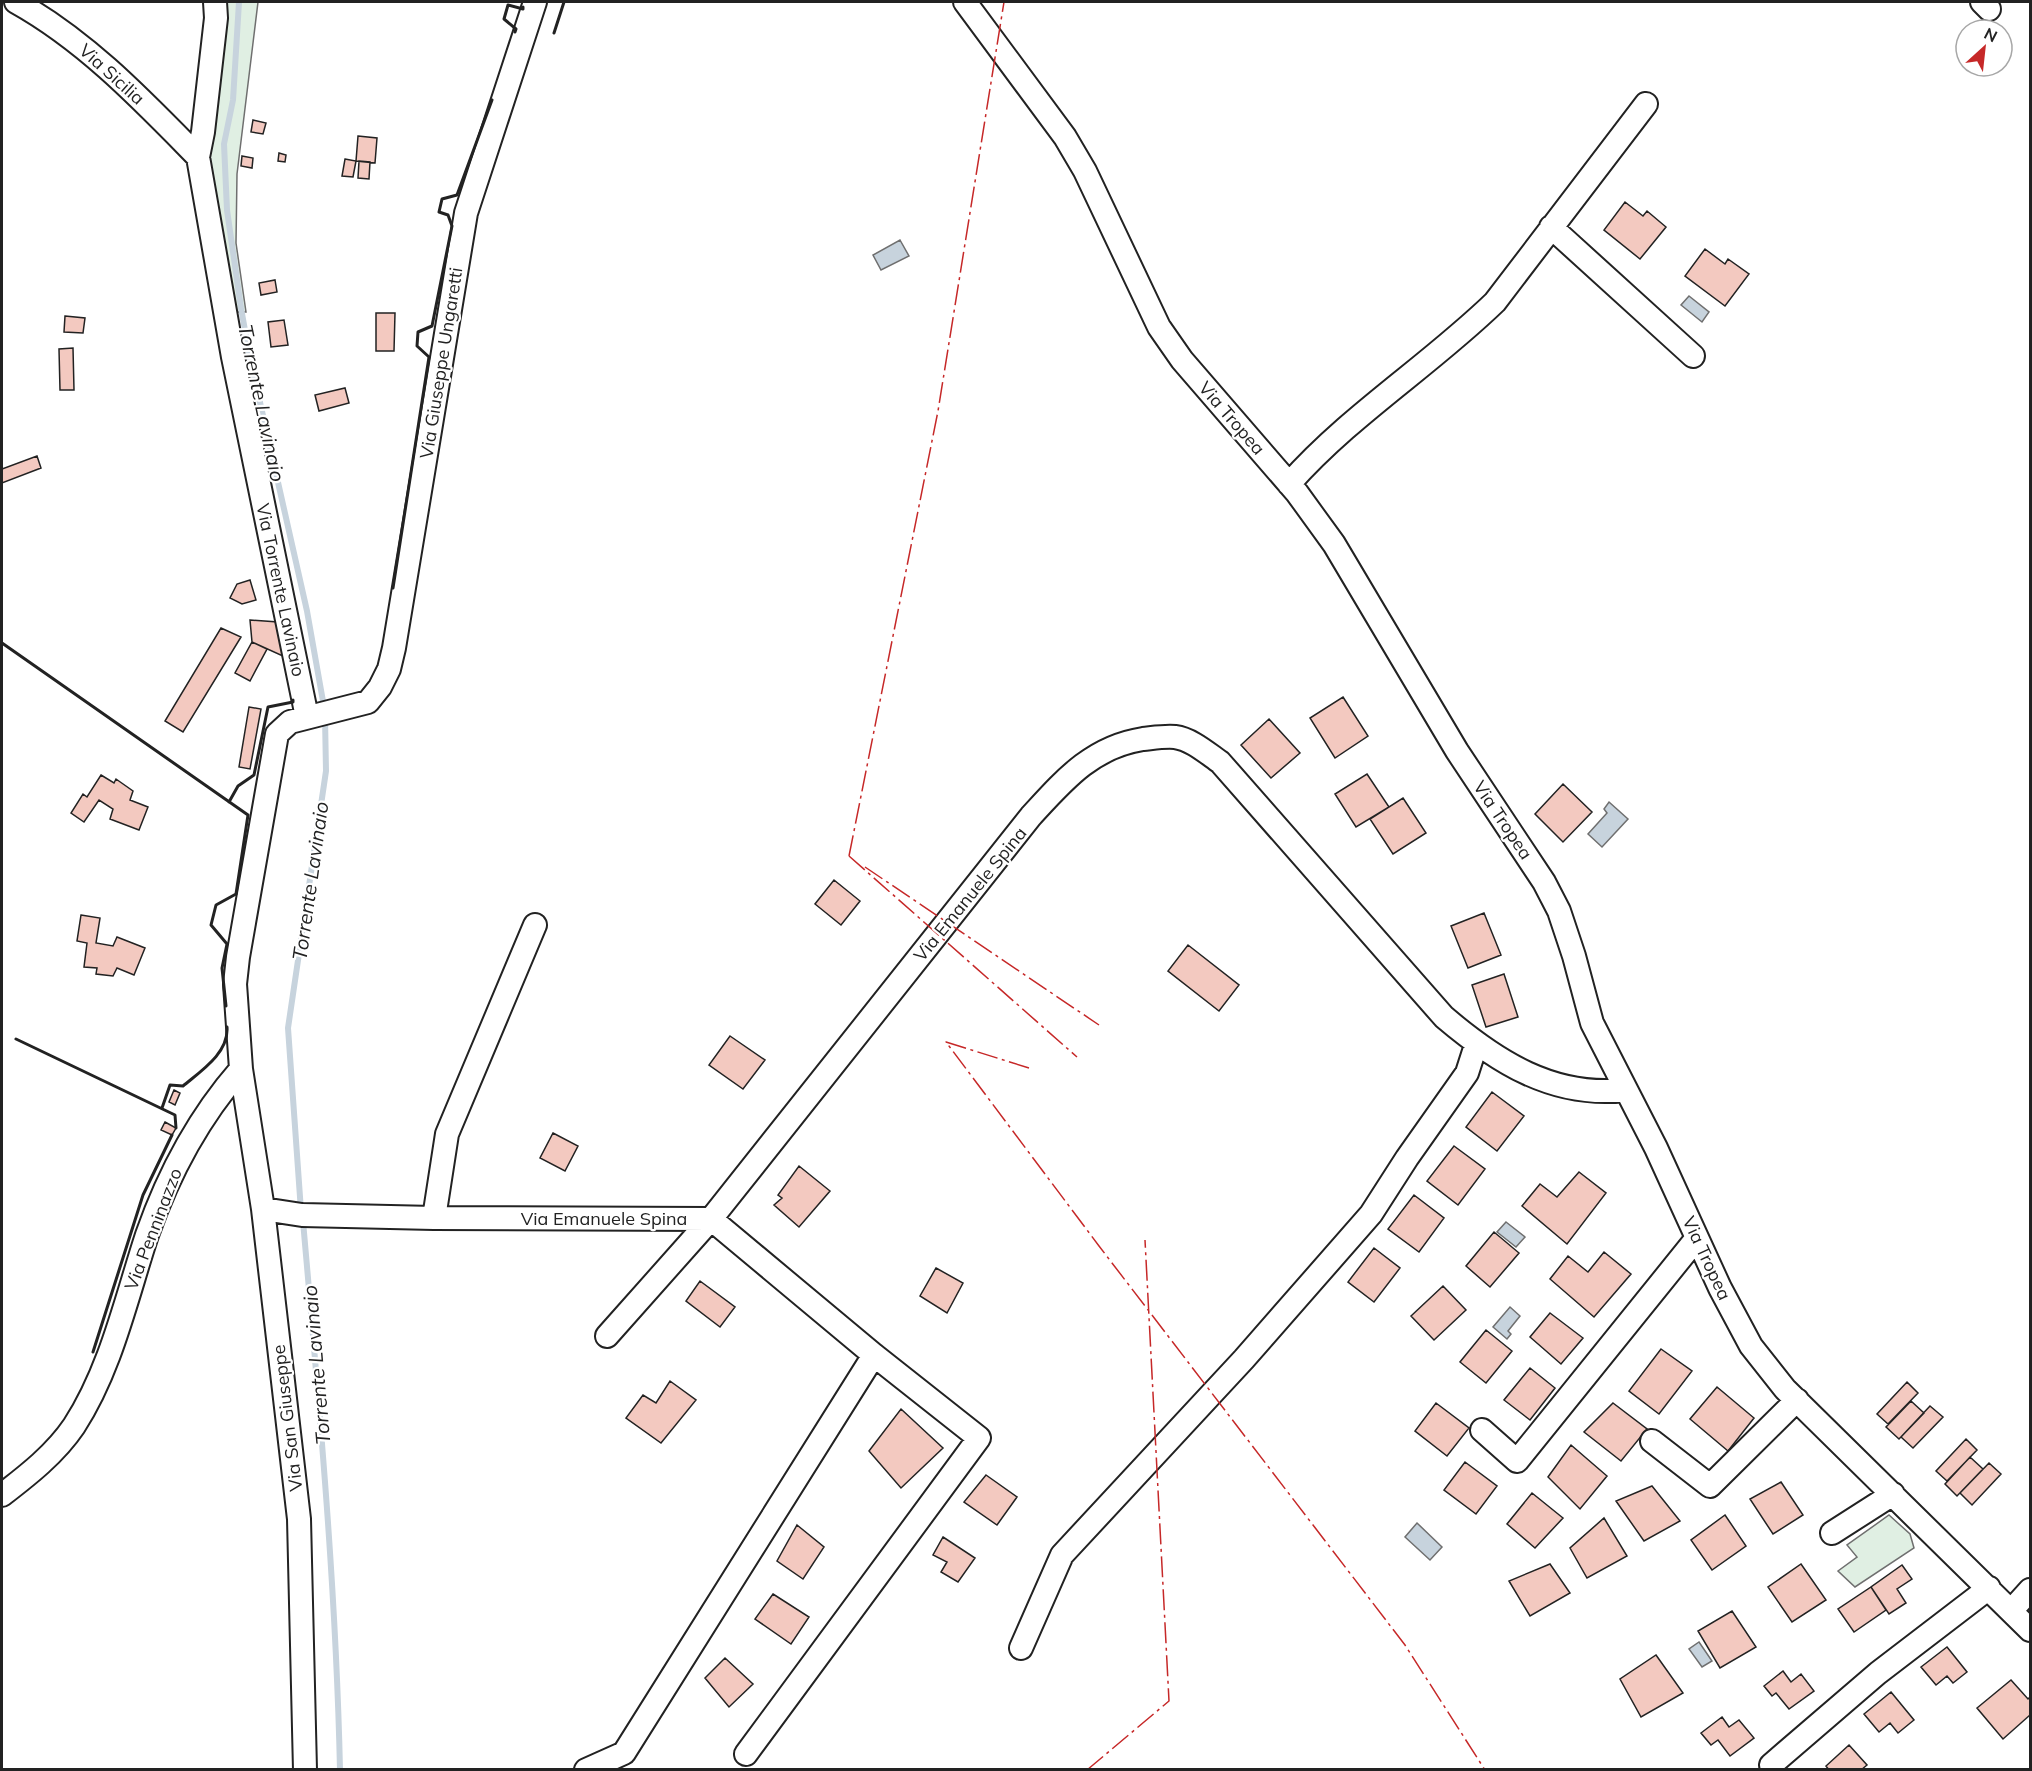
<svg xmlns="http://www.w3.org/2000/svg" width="2032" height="1771" viewBox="0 0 2032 1771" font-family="Mulish,sans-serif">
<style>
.green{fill:#e0efe3;stroke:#6f6f6f;stroke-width:1.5}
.water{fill:#c7d3dd;stroke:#6f6f6f;stroke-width:1.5}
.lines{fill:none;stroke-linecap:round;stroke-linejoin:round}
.stream{stroke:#c7d3dd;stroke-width:6}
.building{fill:#f3c9c0;stroke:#222;stroke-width:1.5}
.minor-casing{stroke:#222;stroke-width:26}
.minor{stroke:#fff;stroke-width:22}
.wall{stroke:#222;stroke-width:3}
.power{stroke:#c62828;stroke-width:1.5;stroke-dasharray:21 4.5 3 4.5;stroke-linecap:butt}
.labels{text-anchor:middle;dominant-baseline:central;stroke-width:4.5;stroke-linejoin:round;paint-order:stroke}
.street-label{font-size:18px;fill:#222;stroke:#fff}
.water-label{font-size:20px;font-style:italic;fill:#222;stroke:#fff}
</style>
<rect width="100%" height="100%" fill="#fff"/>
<path class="green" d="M224,2H258L237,174L236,243L246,312H235L210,185L207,140Z
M1889,1515L1910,1534L1914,1548L1855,1587L1838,1571L1857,1557L1847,1545Z"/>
<path class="water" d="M900,240L909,256L881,270L873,255Z
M1689,296L1709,312L1702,322L1681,305Z
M1609,802L1628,819L1602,847L1588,834L1607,813L1604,809Z
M1506,1222L1525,1237L1516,1247L1497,1232Z
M1510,1307L1520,1316L1508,1331L1511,1334L1507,1339L1493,1327Z
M1417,1523L1442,1547L1430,1560L1405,1537Z
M1699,1642L1712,1661L1702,1667L1689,1649Z"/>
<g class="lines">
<path class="stream" d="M239,2L233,100L224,144L227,210L241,308L250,358L307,611L324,707
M301,1211L288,1028L326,771L325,717
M303,1221C319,1404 336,1586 340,1770"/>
</g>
<path class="building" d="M253,120L266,123L263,134L251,132Z
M358,136L377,138L375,163L356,161Z
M279,153L286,155L285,162L278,161Z
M242,156L253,158L252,168L241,166Z
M345,159L356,161L353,177L342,176Z
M359,161L370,162L369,179L358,178Z
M1625,202L1643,216L1647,211L1666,227L1640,259L1604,230Z
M1705,249L1725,264L1728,259L1749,274L1725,306L1685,276Z
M275,280L277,292L261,295L259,283Z
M376,313H395L394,351H376Z
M65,316L85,318L83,333L64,332Z
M284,320L288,345L271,347L268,322Z
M73,348L74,390H60L59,349Z
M345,388L349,403L319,411L315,395Z
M37,456L41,468L2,483V469Z
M250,580L256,600L242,604L230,598L237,584Z
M250,620L278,622L285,657L252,642Z
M221,628L241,637L183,732L165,721Z
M252,642L267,649L250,681L235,673Z
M1343,697L1368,736L1335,758L1310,718Z
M249,707L261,709L250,769L239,767Z
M1269,719L1300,753L1271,778L1241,745Z
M1367,774L1389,807L1356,827L1335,794Z
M101,775L114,783L116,779L133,791L130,800L148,807L139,830L110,819L113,809L99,800L84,822L71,813L83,794L87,797Z
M1563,784L1592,812L1563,842L1535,814Z
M1403,798L1426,833L1393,854L1370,819Z
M834,880L860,901L841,925L815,904Z
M1484,913L1501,955L1468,968L1451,926Z
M81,915L100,918L96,943L113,946L117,937L145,948L134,975L117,968L113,976L96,974L97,968L84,967L87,943L77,941Z
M1188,945L1239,985L1219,1011L1168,971Z
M1504,974L1518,1017L1486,1027L1472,985Z
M730,1036L765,1060L743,1089L709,1065Z
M174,1090L180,1093L175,1105L169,1102Z
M1492,1092L1524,1116L1497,1151L1466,1127Z
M165,1122L176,1128L172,1135L161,1130Z
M553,1133L578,1146L565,1171L540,1158Z
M1454,1146L1485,1169L1458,1205L1427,1181Z
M799,1166L830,1191L799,1227L774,1205L782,1198L778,1195Z
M1579,1172L1606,1193L1567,1244L1522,1206L1540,1184L1557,1197Z
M1414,1195L1444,1218L1419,1252L1388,1229Z
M1494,1232L1519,1253L1490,1287L1466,1266Z
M1374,1248L1400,1268L1374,1302L1348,1282Z
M1604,1252L1631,1274L1594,1317L1550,1279L1568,1256L1588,1272Z
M936,1268L963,1283L947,1313L920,1296Z
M700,1281L735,1307L720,1327L686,1301Z
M1443,1286L1466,1310L1434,1340L1411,1316Z
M1550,1313L1583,1338L1561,1364L1530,1337Z
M1486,1330L1512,1351L1486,1383L1460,1362Z
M1661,1349L1692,1371L1659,1414L1629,1391Z
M1530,1368L1555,1388L1530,1420L1504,1400Z
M670,1381L696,1400L661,1443L626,1418L643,1395L656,1403Z
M1907,1382L1918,1393L1888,1424L1877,1414Z
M1717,1387L1754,1418L1728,1451L1690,1419Z
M1911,1401L1924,1413L1899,1439L1886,1427Z
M1436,1403L1469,1428L1447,1456L1415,1431Z
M1613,1403L1647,1429L1621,1461L1584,1432Z
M1930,1406L1943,1417L1913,1448L1901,1437Z
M901,1409L943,1448L901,1488L869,1451Z
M1966,1439L1977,1450L1947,1481L1936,1471Z
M1571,1445L1607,1476L1580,1509L1548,1477Z
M1970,1457L1983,1469L1957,1496L1945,1484Z
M1465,1462L1497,1486L1476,1514L1444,1490Z
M1989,1463L2001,1474L1972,1505L1960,1493Z
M986,1475L1017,1497L997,1525L964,1502Z
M1781,1482L1803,1515L1773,1534L1750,1499Z
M1652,1486L1680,1521L1644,1541L1616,1501Z
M1532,1493L1563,1518L1535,1548L1507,1524Z
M1725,1515L1746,1546L1712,1570L1691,1540Z
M1604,1518L1627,1556L1587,1578L1570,1548Z
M797,1525L824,1547L803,1579L777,1561Z
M943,1537L975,1558L958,1582L941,1572L947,1562L933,1555Z
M1550,1564L1570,1593L1530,1616L1509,1581Z
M1801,1564L1826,1600L1792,1622L1768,1587Z
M1902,1565L1912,1579L1897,1589L1906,1603L1889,1614L1871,1587Z
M1871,1587L1886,1610L1854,1632L1838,1609Z
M773,1594L809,1617L791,1644L755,1619Z
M1732,1611L1756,1647L1720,1668L1698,1631Z
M1947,1647L1967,1672L1953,1683L1947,1676L1936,1685L1921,1667Z
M1656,1655L1683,1693L1641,1717L1620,1679Z
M725,1658L753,1684L729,1707L705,1678Z
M1783,1671L1791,1682L1801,1674L1814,1691L1789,1709L1776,1693L1772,1696L1764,1686Z
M2011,1680L2028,1699L2030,1697V1715L2003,1739L1977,1708Z
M1891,1692L1914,1720L1898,1733L1890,1723L1879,1732L1864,1714Z
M1722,1717L1729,1727L1739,1720L1754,1738L1730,1756L1718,1740L1711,1745L1701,1733Z
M1849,1745L1867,1765L1861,1770H1829L1826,1766Z"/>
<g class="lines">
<defs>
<path id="minor" d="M16,2C86,41 142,100 198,157
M215,2L216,18L203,132L198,157L233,357L307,717
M965,2L1065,137L1085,171L1159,327L1182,360L1297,493L1334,544L1457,751L1544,882L1559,911L1574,956L1592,1023L1656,1148L1720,1288L1751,1346L1785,1389L2030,1630
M1982,2L1989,9
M1551,227L1693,356
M1289,484C1350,415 1429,366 1495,302L1646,104
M263,1209L302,1215L434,1218L711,1219L1031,816C1064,780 1092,747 1143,739C1153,738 1165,736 1175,737C1191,739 1207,753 1220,762L1444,1017C1497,1062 1553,1098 1625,1090
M434,1218L447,1134L535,925
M607,1336L711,1219L874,1355L979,1438L746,1754
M1482,1430L1517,1461L1697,1238
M1652,1441L1710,1486L1797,1400
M2,1495C28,1475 55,1454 74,1426C111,1369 126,1299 147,1235C168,1175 199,1117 241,1069
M1832,1533L1893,1494
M2011,1611L2030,1590
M1021,1648L1062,1555L1244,1359L1371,1214L1407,1158L1467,1073L1476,1045
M305,1770L299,1519L263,1209L241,1069L235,984L238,957L277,734L290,722L368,702L380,687L389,669L394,648L466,213L535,2
M586,1770L624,1753L874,1355
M1775,1770L1771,1765L1878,1673L1989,1588"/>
</defs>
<use href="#minor" class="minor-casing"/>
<use href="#minor" class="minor"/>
<path class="wall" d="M515,32L516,29L504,19L508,5L523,9V7
M554,33L564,2
M393,588L429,357L417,346L418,332L432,326L452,226L448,215L439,212L442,199L457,195L492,100
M2,643L248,815L236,894L216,905L211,925L227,944L222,968L226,1006
M229,802L238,786L254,775L268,707L293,702V700
M16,1039L175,1115L176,1128
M162,1108L170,1085L183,1086C201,1071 229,1053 227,1027
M93,1352L143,1195L172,1135"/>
<path class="power" d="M849,856L938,411L1004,2
M849,856L1077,1057
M865,867L1099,1025
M1029,1068L946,1042L1099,1246L1405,1645L1485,1770
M1087,1770L1169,1701L1145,1240"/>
</g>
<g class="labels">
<g class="street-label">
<text transform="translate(112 74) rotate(42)">Via Sicilia</text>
<text transform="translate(441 363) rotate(-81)">Via Giuseppe Ungaretti</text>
<text transform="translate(1232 418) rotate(49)">Via Tropea</text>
<text transform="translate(281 590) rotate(78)">Via Torrente Lavinaio</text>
<text transform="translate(1503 820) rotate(56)">Via Tropea</text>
<text transform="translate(970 894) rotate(-51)">Via Emanuele Spina</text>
<text x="604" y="1218">Via Emanuele Spina</text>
<text transform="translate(153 1229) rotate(-69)">Via Penninazzo</text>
<text transform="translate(1707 1258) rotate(65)">Via Tropea</text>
<text transform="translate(287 1418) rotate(-97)">Via San Giuseppe</text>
</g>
<g class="water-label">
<text transform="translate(262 403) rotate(78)">Torrente Lavinaio</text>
<text transform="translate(310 881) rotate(-82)">Torrente Lavinaio</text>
<text transform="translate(316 1365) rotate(-95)">Torrente Lavinaio</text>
</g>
</g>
<rect width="2032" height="1771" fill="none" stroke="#222222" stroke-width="6"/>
<g transform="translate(1984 48) rotate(27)"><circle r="28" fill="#ffffff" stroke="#a7a7a7" stroke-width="1.5"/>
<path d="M0-4.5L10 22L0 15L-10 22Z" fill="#c62828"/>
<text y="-9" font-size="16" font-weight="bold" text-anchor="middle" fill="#222222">N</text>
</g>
</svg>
